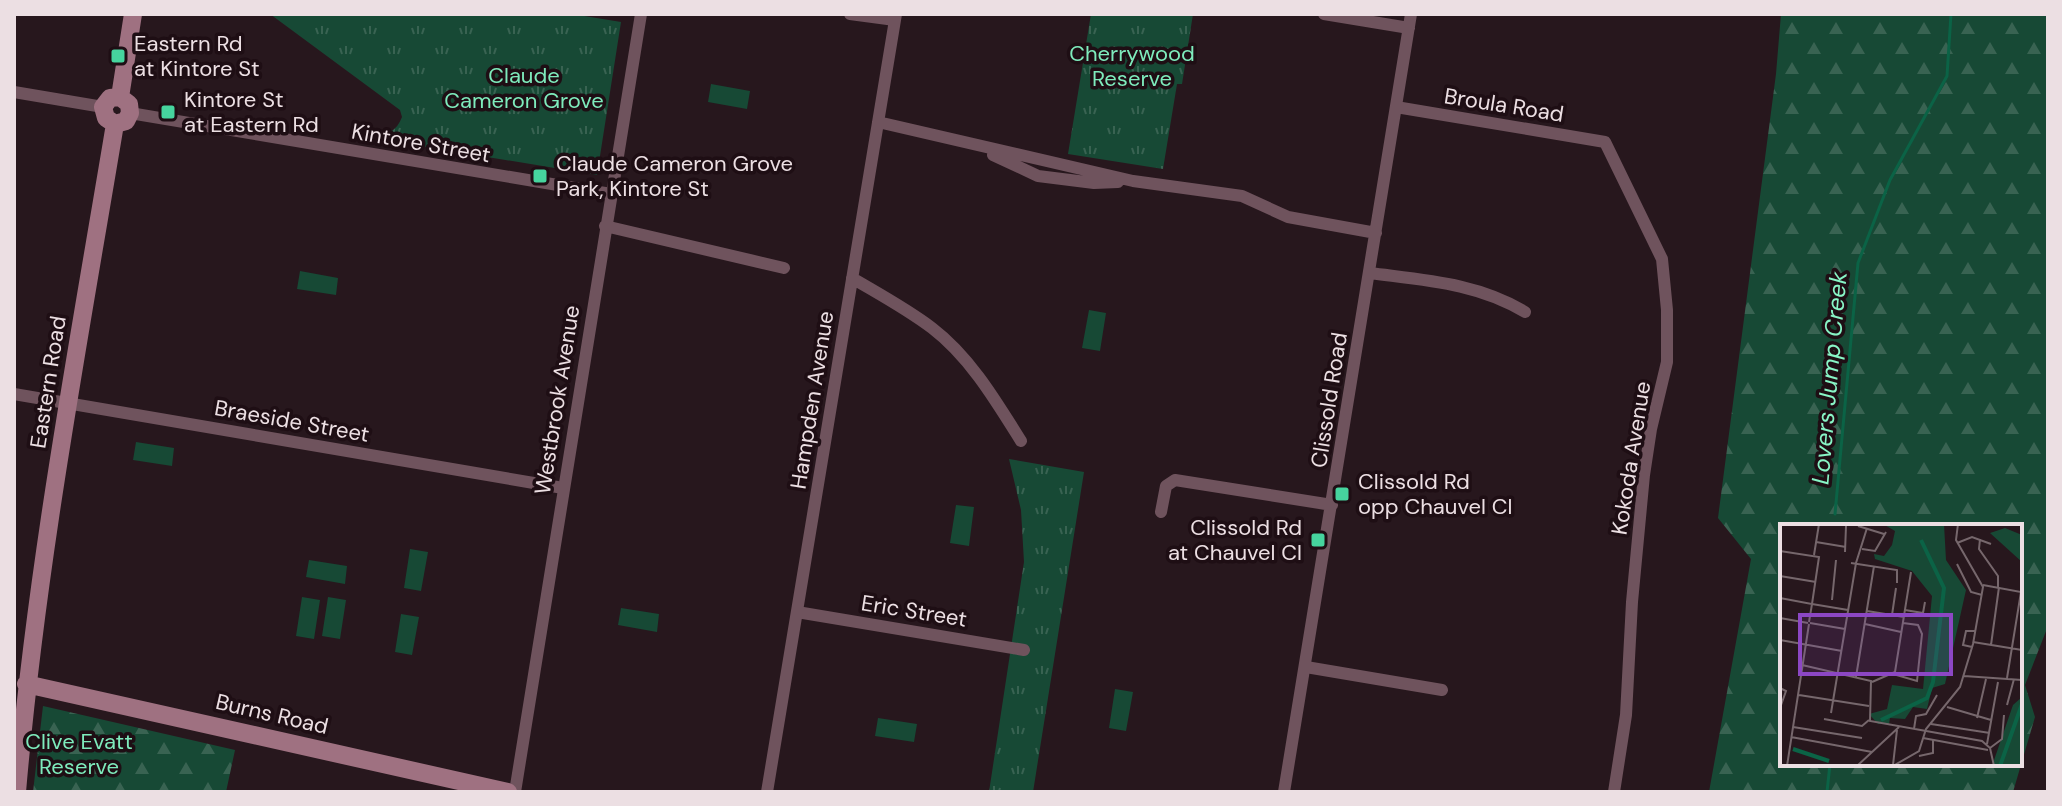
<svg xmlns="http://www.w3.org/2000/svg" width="2062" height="806" viewBox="0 0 2062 806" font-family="'DM Sans',sans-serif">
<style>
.grass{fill:url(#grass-tufts)}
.forest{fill:url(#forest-firs);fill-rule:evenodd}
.pitch{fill:#174935}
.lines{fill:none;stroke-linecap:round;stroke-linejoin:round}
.stream{stroke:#0b6346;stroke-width:3}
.minor{stroke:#6f535d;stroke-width:12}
.secondary{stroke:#9f7181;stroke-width:18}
.poi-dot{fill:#46d49e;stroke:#1e0e14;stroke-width:3}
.labels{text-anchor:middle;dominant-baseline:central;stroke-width:7;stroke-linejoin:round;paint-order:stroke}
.poi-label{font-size:22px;fill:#ecdfe3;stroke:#1e0e14;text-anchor:start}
.park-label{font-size:22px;fill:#7eebbc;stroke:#1e0e14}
.street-label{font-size:22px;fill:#ecdfe3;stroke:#1e0e14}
.water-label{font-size:24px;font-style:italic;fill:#88f5c6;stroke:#1e0e14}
.inset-river{fill:none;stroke:#0b6346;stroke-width:4}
.inset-road{fill:none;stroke:#76676c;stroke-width:2}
.view{fill:#8c47c4;fill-opacity:0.15;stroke:#8c47c4;stroke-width:4}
.inset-edge{fill:none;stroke:#ecdfe3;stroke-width:4}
</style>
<defs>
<pattern id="grass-tufts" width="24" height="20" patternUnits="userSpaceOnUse" patternTransform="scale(2)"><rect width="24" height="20" fill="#174935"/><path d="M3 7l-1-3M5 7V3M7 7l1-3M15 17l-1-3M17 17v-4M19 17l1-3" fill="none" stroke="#396352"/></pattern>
<pattern id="forest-firs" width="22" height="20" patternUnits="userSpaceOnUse" patternTransform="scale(2)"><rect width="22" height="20" fill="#174935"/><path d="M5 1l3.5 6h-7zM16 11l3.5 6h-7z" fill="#396352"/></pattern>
</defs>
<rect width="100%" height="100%" fill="#27171d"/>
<path class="grass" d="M270,14H572L621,22L597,175L372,138C386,136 397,131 402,117L400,110Z
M1091,14H1193L1182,84H1177L1163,169L1068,154Z
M1009,459L1084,472L1033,792H989L1024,562L1021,510Z"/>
<path class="forest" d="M1781,14H2048V626L2025,685L2035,717L2013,792H1709L1751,559L1718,518L1776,74ZM1782,526H2020V764H1782Z
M43,706L235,750L226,792H33Z"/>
<path class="pitch" d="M711,84L750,91L747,109L708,102Z
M300,271L338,278L336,295L297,289Z
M1089,310L1106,313L1100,351L1082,348Z
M136,442L174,448L172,466L133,460Z
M956,505L974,507L969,546L950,543Z
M410,549L428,552L421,591L404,588Z
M309,560L347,566L345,584L306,577Z
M302,597L320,600L314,639L296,636Z
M328,597L346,600L340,639L322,636Z
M621,608L659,614L657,632L618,625Z
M401,614L419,617L412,655L395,652Z
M1115,689L1133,692L1126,731L1109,728Z
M878,718L917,724L914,742L875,736Z"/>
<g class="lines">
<path class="stream" d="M1835,514L1858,263L1890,180L1947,76L1951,14
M1827,792L1830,764"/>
<path class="minor" d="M850,14L895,20
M1324,14L1409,28
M14,92L103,107
M1396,107L1605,142L1662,259L1667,310V362L1651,429L1644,475L1632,602L1626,715L1614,792
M130,113L611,194
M878,122L1133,181L1242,196L1288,217L1376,233
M993,155L1038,176L1094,183L1118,182
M605,226L784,268
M1370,273C1423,280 1478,283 1525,312
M852,278C879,294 907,309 932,328C970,357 996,401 1021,441
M14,394L563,488
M1161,512L1166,486L1175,480L1332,505
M797,612L1024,650
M1306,667L1442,690
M515,792L641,14
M767,792L896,14
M1284,792L1411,14"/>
<path class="secondary" d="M120,97L133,14
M115,124L106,118L103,107L110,98L120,97
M115,124L126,121L130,113L129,104L120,97
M26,684L508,792
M17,792C36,568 78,346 115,124"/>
</g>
<g class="poi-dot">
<rect x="110" y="48" width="16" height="16" rx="4"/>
<rect x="160" y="104" width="16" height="16" rx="4"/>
<rect x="532" y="168" width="16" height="16" rx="4"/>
<rect x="1334" y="486" width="16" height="16" rx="4"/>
<rect x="1310" y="532" width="16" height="16" rx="4"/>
</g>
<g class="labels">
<g class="poi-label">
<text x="134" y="43">Eastern Rd<tspan x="134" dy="25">at Kintore St</tspan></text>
<text x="184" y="99">Kintore St<tspan x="184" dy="25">at Eastern Rd</tspan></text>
<text x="556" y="163">Claude Cameron Grove<tspan x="556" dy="25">Park, Kintore St</tspan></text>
<text x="1358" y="481">Clissold Rd<tspan x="1358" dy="25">opp Chauvel Cl</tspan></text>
<text x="1302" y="527" text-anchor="end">Clissold Rd<tspan x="1302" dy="25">at Chauvel Cl</tspan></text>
</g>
<g class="park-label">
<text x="1132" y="53">Cherrywood<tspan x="1132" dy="25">Reserve</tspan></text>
<text x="524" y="75">Claude<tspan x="524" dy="25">Cameron Grove</tspan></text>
<text x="79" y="741">Clive Evatt<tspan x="79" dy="25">Reserve</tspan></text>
</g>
<g class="street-label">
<text transform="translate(1504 105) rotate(9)">Broula Road</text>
<text transform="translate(421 143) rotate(10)">Kintore Street</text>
<text transform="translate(48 382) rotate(-81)">Eastern Road</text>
<text transform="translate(557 400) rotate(-81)">Westbrook Avenue</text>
<text transform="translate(812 400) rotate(-81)">Hampden Avenue</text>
<text transform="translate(1329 400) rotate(-81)">Clissold Road</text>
<text transform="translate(292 421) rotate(10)">Braeside Street</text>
<text transform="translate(1631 458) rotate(-81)">Kokoda Avenue</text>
<text transform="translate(914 611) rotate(9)">Eric Street</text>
<text transform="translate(272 714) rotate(13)">Burns Road</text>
</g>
<g class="water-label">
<text transform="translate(1829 378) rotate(-85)">Lovers Jump Creek</text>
</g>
</g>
<g transform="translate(1780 524)">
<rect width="242" height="242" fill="#27171d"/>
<path d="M103,0H164L166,36L186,66L165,160L152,164L147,185L133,183L125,195L110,194L109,200H98L89,190L107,185L112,161L143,165L152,72L132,47L95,35L94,30L104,32L112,21L115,7ZM225,4L242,11V38L210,9ZM242,173V242H212L233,181Z" fill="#174935"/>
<path class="inset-river" d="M101,196L147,174L153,158L164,64L141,16M13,225L49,237M220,242L242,180"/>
<path class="inset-road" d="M78,2L104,10M200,15L199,25L218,52V63M36,18L66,23M177,19L192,13L211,20M82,25L95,27L106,8M0,27L39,33L32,80M65,28L66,2M34,31L39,0M71,39L117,46V59M177,40L191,68L202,71M0,52L36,58M203,61L241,68L227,154M0,74L32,80L29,98M52,76L56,36M32,80L68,86M125,86L143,89L145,78M87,87L124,93M112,91L116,64M0,94L28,99M30,99L65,105M85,100L121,108M0,116L62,127M193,118L242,126M211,121L219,63M192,123L183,121L186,107H195M22,141L91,157L90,197L202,217L210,224L214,242M113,150L137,157L142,110L138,101L123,99M184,152L242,156M76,153L94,42M92,158L115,148L131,48M0,164L6,167L0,184M19,171L89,182M227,181L234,155M167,183L211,196M51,189L76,39L87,4M197,194L206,155M44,195L82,202L89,196M151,200L210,209M13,203L82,214M134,205L136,192L146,190L157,171M11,213L92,228M143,214L208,226M207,220L218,158M210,224L222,215L224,191M139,232L153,229V216M113,241L117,206M7,242L29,100M77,242L119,203M113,242L139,227L146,205L180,163L193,120L203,63L176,16L178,0"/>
<path class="view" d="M20,91H171V150H20Z"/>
<rect width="242" height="242" class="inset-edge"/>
</g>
<rect width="2062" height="806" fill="none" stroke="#ecdfe3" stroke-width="32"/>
</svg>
